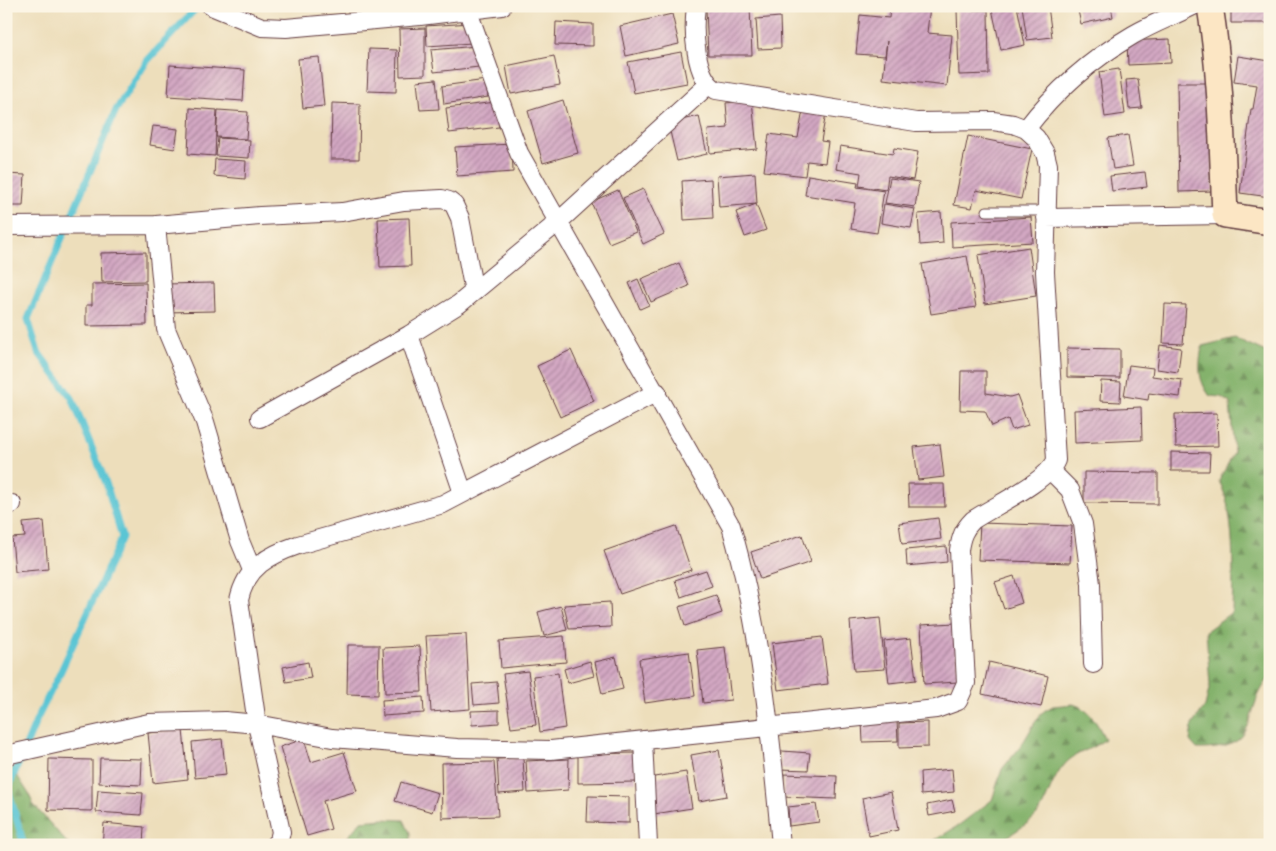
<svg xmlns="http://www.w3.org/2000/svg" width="1276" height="851" viewBox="0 0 1276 851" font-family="Pangolin,sans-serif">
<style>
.forest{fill:url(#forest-firs);stroke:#67684c}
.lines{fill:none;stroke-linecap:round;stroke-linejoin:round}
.stream{stroke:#5ac5d4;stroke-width:7}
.building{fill:url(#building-hatch)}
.lane-casing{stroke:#623c41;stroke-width:11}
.street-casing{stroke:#623c41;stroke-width:20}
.secondary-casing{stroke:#623c41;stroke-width:28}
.lane{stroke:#fff;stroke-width:9}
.street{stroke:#fff;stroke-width:18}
.secondary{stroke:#fce6c4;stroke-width:25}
</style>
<defs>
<pattern id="forest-firs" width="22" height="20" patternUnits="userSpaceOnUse" patternTransform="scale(1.25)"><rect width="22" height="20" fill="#84b26c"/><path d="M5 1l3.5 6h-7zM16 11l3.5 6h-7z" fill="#6e9059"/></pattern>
<pattern id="building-hatch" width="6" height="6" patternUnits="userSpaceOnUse" patternTransform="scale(1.25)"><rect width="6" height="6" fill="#d3a8c3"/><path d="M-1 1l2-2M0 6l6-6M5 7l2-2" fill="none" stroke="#ad889f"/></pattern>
</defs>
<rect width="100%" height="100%" fill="#fcf5e5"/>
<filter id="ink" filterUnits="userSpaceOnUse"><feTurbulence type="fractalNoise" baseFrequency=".02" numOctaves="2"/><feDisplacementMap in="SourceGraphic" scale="10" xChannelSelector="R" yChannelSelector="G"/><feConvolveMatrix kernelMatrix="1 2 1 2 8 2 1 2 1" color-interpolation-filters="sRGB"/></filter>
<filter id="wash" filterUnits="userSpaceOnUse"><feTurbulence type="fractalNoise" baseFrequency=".0096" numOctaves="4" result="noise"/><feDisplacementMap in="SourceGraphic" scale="20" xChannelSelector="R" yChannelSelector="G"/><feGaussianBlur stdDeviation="1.12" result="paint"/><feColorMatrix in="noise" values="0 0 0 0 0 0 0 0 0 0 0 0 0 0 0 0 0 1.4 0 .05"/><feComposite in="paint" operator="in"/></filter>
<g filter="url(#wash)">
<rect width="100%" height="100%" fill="#eddebb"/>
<path class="forest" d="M1235,338L1270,354V677C1239,714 1265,750 1197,749L1190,741L1192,725L1205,706L1210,685L1206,631L1232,612C1233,577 1236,511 1219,481L1234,452L1230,403L1221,397L1210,396C1197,379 1199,366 1202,346Z
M1073,704C1090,709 1097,723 1105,739C1094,749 1076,752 1066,763C1053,776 1049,796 1040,811C1032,823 1015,830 1004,840V845H927L959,825L992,800L1002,769L1021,746L1037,719L1044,711L1053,706Z
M11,766L29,794L33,804L69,845H13L6,833V770Z
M382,819L404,820L410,833V845H336L347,838L361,821Z"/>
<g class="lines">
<path class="stream" d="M24,845L8,789L37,719L60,673L122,537L106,483L72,398L38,352L28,319L116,110L147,61L198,6"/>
</g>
<g id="blocks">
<path class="building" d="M890,6H930L927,33L952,35L947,86L883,79L887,41L885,56L856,54L860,15L889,18Z
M1006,6H1017L1025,45L1001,50L992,9Z
M1022,6H1048L1052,37L1027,40Z
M1077,6H1111L1113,17L1081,24Z
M1231,6H1270V23H1231Z
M750,7L752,55H708L706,9Z
M957,10H988L989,74L959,75Z
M672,14L679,44L626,56L620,26Z
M780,17L781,48L758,49L756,19Z
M556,22L593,24V46L555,45Z
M471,23L472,43L427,46L426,26Z
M425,28V75L400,76L399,29Z
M1170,39L1171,63L1128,65L1127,41Z
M477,46L479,67L434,72L431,50Z
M369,49L397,50L396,92L367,91Z
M681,52L687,83L634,93L628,62Z
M554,56L560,85L511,94L506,66Z
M1238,56L1270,61V197L1240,193L1251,109H1253L1257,85L1234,82Z
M319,57L324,106L303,108L298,59Z
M170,65L245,70L243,101L168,96Z
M1119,69L1125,114L1105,117L1099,72Z
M436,79L439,109L420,110L417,81Z
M1138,79L1142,108L1129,109L1126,80Z
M486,80L488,97L444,104L442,86Z
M1177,83H1211L1213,191L1179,192Z
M563,100L578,153L543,163L528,111Z
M752,100L757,149L710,153L708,130L728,128L726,103Z
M496,102L499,127L449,133L446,108Z
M332,103L360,104L359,159H331Z
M190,108L217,110L215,156L188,154Z
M218,110L248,112L246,139L216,137Z
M803,110L826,113L821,141L828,142L825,163L807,161L805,176L764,171L769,134L798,138Z
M699,116L707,154L677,161L668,123Z
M153,126L178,129L175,149L150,145Z
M1128,135L1133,166L1113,169L1108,138Z
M968,136L1032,149L1021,199L976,190L972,208L954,205Z
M218,138L250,140L249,158L216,156Z
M512,144L513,172L457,176L455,147Z
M840,146L893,154L894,148L918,152L913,180L888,176L886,190L859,186L861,173L836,169Z
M215,159L246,161L245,179L214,176Z
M1145,172L1147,187L1112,191L1110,176Z
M755,173L757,204L719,207L717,176Z
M6,174L25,175L23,206H6Z
M808,175L858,183L857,187L884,191L877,233L851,229L855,203L805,195Z
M890,178L919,182L915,207L885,203Z
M711,179L713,218L684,220L682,181Z
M643,189L664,234L643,244L623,198Z
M618,190L636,232L609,243L591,202Z
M756,204L766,230L745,237L736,212Z
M884,204L915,209L911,228L881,223Z
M941,212L943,243L920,245L918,214Z
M1031,217L1033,242L952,247L951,222Z
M409,218L411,266L380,267L378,219Z
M1029,247L1036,296L985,304L978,255Z
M146,252V281L102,282L101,253Z
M967,256L976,307L931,314L922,264Z
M679,263L689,286L651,302L641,279Z
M638,279L649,305L640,309L629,283Z
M146,283L147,325L86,326V305H92V284Z
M214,283L215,311L165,312L164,284Z
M1165,304L1186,305L1183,344L1163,343Z
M1160,345L1181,348L1178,372L1157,369Z
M1067,348L1120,349V378L1067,377Z
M571,350L594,401L560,417L537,366Z
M1129,365L1153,368L1152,376L1182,380L1180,397L1149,393L1148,400L1124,396Z
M961,371H986V393L1010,397L1017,395L1028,425L1012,430L1008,419L992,426L985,411L960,410Z
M1101,381L1121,382L1120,402L1100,401Z
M1141,407L1142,440L1075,443L1074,410Z
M1217,413L1218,446L1176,447L1175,414Z
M940,444L944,477L918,480L914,447Z
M1171,452L1210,453L1209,471H1171Z
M1084,472L1158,473V504L1084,503Z
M908,484H944L945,507H909Z
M938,518L941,539L902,544L899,523Z
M44,521L48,569L15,572L12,538L25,537L23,523Z
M980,523L1072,526L1070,563L978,560Z
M676,526L691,570L620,594L604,551Z
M802,535L811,562L760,579L751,552Z
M946,546L947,562L907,566L906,550Z
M706,570L712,586L681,597L675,580Z
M1014,576L1022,603L1004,609L995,582Z
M716,595L722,613L685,626L679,607Z
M610,602L611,627L569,629L564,605Z
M561,606L567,630L544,636L538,612Z
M880,618L885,669L854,671L850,621Z
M955,623L958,682L924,684L921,625Z
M466,634L470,709L431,712L426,636Z
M564,636L566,662L501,668L499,641Z
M822,637L828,684L778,690L772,643Z
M911,638L916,680L889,683L884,641Z
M348,645H379L378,695L347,694Z
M420,646L422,692L385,693L383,648Z
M725,647L731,700L703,703L697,650Z
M689,652L695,696L645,703L639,659Z
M616,657L623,689L602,694L595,662Z
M590,661L594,676L568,683L564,669Z
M308,662L311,678L286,682L283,667Z
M989,662L1048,676L1041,707L982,694Z
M528,671L536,725L511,728L503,674Z
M558,673L565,728L540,732L533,676Z
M497,682L499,703L474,705L472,684Z
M423,697L424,713L383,716L382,700Z
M499,710V723L472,725L471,711Z
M897,721L898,741L863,742L862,722Z
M928,722V747L899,748V723Z
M183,730L188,779L153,783L148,733Z
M222,739L226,775L195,778L192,742Z
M304,739L311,762L344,752L357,791L323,801L331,829L307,836L280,747Z
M719,750L727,796L699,801L691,755Z
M782,751L810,753L808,770L780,769Z
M636,753V782L578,783V754Z
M100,758L142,759L141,785L99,783Z
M523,758L525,792L499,794L497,759Z
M49,759L92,760V811L48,810Z
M569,759L568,790L528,793L526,761Z
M494,762L498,816L442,818L441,763Z
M952,769L954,792L921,795L920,772Z
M686,772L692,808L654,814L648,778Z
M784,774L837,776L836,799L783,797Z
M401,782L438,793L432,812L395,801Z
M98,790L143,793L141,815L96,812Z
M891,792L898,830L869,836L862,798Z
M588,796L629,797V823L587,822Z
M952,800L955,811L929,816L927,805Z
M816,804L819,822L789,826L788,807Z
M104,823L144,827L143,845H102Z"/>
</g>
</g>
<g filter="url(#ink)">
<use href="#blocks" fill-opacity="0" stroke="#623c41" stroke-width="1"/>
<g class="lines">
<defs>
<path id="lane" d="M987,211H1046"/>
<path id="street" d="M211,6L262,27L286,28L420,16L502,6
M466,6L519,153L731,526C761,629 771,738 781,845
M1026,129C1055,91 1092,59 1133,35C1152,24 1173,16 1193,6
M1046,218L1225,215
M156,225L166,329L205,422L240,541L252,570
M6,226L156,225L260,216L342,212L404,201L442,199L449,201L454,205L460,218L474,292
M409,335L463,493
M260,418L409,335L459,304L557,223L708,85
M1050,470L1070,490L1083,524L1091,584L1093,664
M6,505L12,504
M643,740L648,845
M6,755L149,723L225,721L257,724L332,738L457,748L551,750L936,709L958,701L966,683L959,550C961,536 964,529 973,520C994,506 1048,481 1056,460L1045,272L1048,165L1045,153L1036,138L1026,129L1013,124L993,121L916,122L716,90C694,77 693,30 696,6
M274,845L279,840L281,832L257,724L239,600C246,567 269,555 298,545L443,504L657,392"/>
<path id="secondary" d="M1210,6C1221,75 1222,145 1225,215L1270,222"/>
</defs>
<use href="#lane" class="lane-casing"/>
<use href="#street" class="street-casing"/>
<use href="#secondary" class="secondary-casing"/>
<use href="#lane" class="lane"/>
<use href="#street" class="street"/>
<use href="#secondary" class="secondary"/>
</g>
</g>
<rect width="1276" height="851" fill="none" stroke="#fcf5e5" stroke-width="25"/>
</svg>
